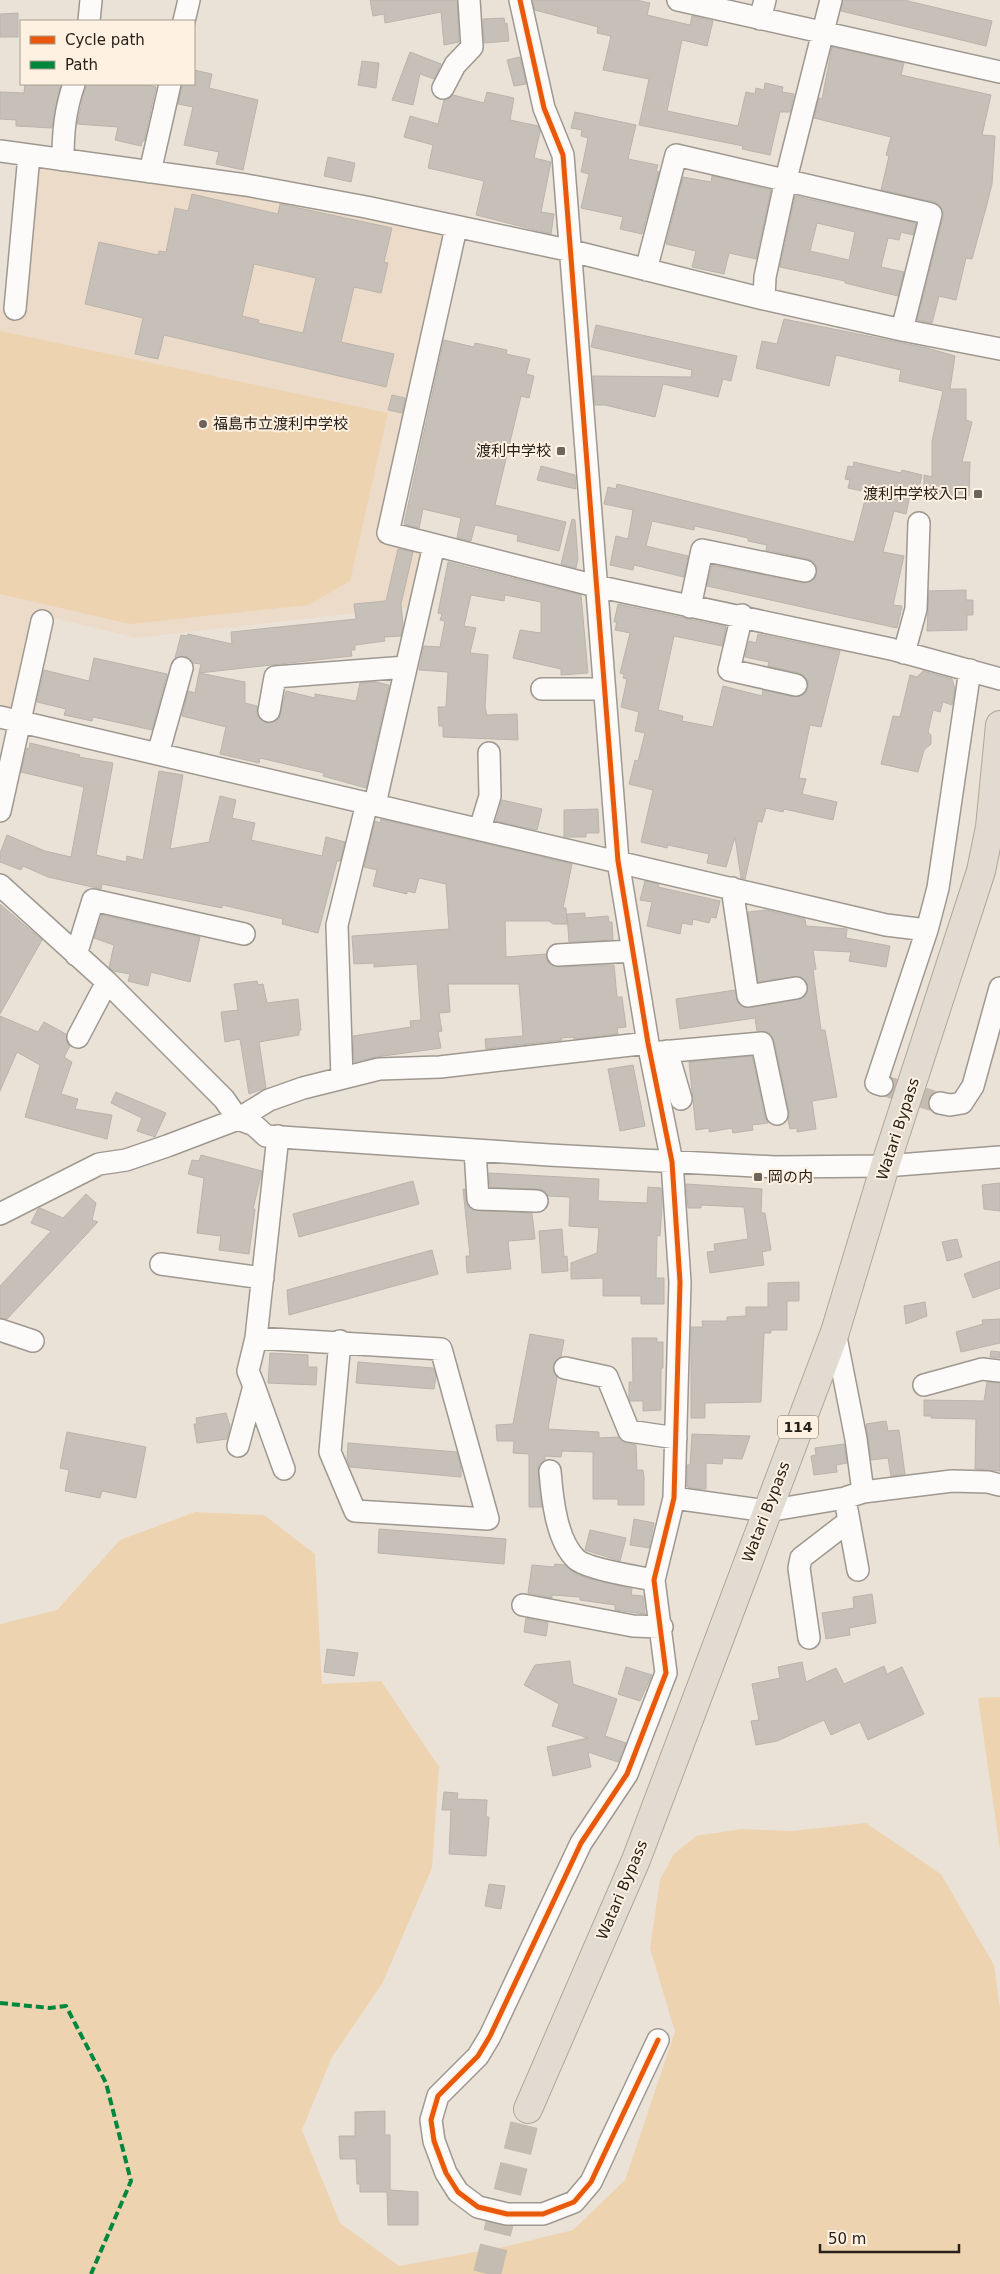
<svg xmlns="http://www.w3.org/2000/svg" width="1000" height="2274" viewBox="0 0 1000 2274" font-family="'DejaVu Sans','Noto Sans JP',sans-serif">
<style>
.built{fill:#ebdbc8}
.green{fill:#eed3b0}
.building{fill:#c7c0b8;stroke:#bbb4ac;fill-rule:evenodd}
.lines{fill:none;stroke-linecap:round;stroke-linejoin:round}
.minor-tunnel{stroke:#c4bbb1;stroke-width:21;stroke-dasharray:21 11;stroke-linecap:butt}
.highway-tunnel{stroke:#c4bbb1;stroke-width:28;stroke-dasharray:28 14;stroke-linecap:butt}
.minor-casing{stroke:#9e9890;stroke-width:24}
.highway-casing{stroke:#b1a697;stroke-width:30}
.minor{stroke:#fcfbf9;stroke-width:21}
.highway{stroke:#e2dbd1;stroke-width:28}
.quiet{stroke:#00873e;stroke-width:4;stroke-dasharray:8 4;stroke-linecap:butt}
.cycleway-casing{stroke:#fef1e1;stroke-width:8}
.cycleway{stroke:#e8590c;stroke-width:5}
.poi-dot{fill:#6c655c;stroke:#fef1e1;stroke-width:2}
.labels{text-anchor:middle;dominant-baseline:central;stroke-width:4;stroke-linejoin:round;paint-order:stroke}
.shield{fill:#fef1e1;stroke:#685f56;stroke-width:1}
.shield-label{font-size:14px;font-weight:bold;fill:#27211a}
.poi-label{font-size:15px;fill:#27211a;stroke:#fef1e1;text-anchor:start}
.street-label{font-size:15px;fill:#27211a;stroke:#fef1e1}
</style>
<rect width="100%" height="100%" fill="#ebe2d7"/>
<path class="built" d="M34,167L164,180L286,198L448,233L380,537L423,550L408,607L136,638L39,614L17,715L0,711V310L22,311Z"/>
<path class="green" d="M0,331L388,413L350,581L308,605L130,624L0,594Z
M195,1512L264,1515L315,1554L322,1684L381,1681L439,1767L432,1868L382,1984L332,2057L302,2130L340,2223L399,2266L508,2246L573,2230L625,2180L675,2032L650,1948L660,1880L673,1855L696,1836L741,1829L791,1831L866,1823L941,1874L994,1965L1000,2008V2274H0V1624L57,1610L120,1540Z
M1000,1697V1850L978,1698Z"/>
<path class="building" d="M370,0H457L459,42L444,45L441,12L385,23L384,14L373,16Z
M533,0H636L650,3L647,15L690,25L692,16L713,21L707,46L682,40L667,111L738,126L746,92L755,94L756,88L764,90L765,83L783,87L782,92L794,94L790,112H780L770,155L742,149L743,146L639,125L649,79L603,70L611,36L597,33L598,27L535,10Z
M843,0H904L992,21L986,46L841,11Z
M18,13V37H0V14Z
M504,18L505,24L507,23L509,41L484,43L483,19Z
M832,47L904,63L901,75L991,95L982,135L995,136L992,184L986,208L972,259L966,258L956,300L939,296L932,323L917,320L943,217V210L934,202L881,190L889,156L886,155L891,137L814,118L819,98L822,99Z
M410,52L441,64L434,79L420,74L413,105L392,100Z
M520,57L526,84L514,86L507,60Z
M362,61L379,63L376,88L358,85Z
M194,70L212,74L209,88L258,100L243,170L216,164L219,152L184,145L193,107L178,104L182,84H194Z
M25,84H61L52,128L16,126V120L0,119V92L24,93Z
M86,84H141L156,87L144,141H142L141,146L115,140L118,127L77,124Z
M487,92L514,98L510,120L538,126L540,132L534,158L551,162L541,212L554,214L551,234L476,215L484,181L428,168L433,145L404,137L410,116L438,124L444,100L453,95L484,103Z
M575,112L636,125L628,159L658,165L656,171L659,172L642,234L620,229L623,217L581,208L589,174L581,172L588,138L581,136L582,130L571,128Z
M328,157L355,163L351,182L324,176Z
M712,176L771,190L756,259L729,253L724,274L692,267L696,251L666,244L683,177L711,182Z
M192,194L278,214L280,204L392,228L384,262L388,263L381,293L354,287L341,342L394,354L386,387L164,335L158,359L135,354L143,318L85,304L99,242L158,255L159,251L166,252L175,208L188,211ZM254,264L316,278L303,333L258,323L259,320L242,316Z
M795,196L916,223L913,235L901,232L899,240L888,238L881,267L904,272L898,296L845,283V281L780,267ZM817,223L855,232L849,260L810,251Z
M784,319L927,348L955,356L950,389H966V420L972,422L962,462H970L969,496L924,494V475L932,477V441L943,391L899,381L901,370L836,355L829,386L756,368L762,341L777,344Z
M596,325L737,356L731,381L723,379L718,397L663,384L655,417L605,405H595L593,376L691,377L692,370L591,347Z
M444,340L474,347L475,343L507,350L506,354L530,359L526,374L534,376L529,398L521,396L495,505L566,522L559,551L517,541L518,535L475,525L471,541L457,538L461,518L423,509L419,528L404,524Z
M392,395L405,398L402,413L388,410Z
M854,462L901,473L902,470L922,475L918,493L916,497L910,495L906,514L894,511L883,552L904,556L893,605L902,606L897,628L707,586L712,565L803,583L814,580L817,568L814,562L808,559L766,550L767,545L748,541V538L695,526L694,530L652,521L646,546L688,556L684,577L634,565L633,570L610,565L616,536L628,539L633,510L604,504L608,487L616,489L617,484L854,542L867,492L848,488L850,480L845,479L848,466L853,467Z
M541,466L575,475L576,489L537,480Z
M572,519L575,520L578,559L576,568L561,564Z
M398,549L413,552L401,604L403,625L401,636L384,637L385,641L355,645V650H351L352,656L199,673L201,664L193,663L185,656L175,658L181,635L187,636L188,634L232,644L231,632L356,619L354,604L386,601Z
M448,562L581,595L588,673L561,675V669L513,658L520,630L541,633V602L505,595L504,601L471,595L464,626L476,628L470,653L488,655L485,707L487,715L517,714L518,740L443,737V726H439L438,707H446L448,672L419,670L424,646L440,647L445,621L440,620L442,614L438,613Z
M966,590V600H973V615H967V630L927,631L929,591Z
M618,604L726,627L722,646L674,636L658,710L683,716L682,721L713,727L723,686L762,696L763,690L794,697L805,694L808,688V681L799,673L768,666L769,662L745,657L749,641L756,643L758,634L840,651L821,727L810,725L799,778L806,779L802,794L837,802L833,820L784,809L783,812L766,808L762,822L758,821L745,879L741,878L735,837L726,867L707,863L709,854L668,845L667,848L641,842L653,790L629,784L635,760L638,761L645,733L635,731L639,712L621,707L627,679L623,678L624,674L620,673L630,633L615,630L617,622H614Z
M94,658L167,674L152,730L93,717L92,721L64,715L66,709L37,702L44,670L89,681Z
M923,671L952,679L955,689L952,705L943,702L940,712L933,710L928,732L931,735V744L924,750L918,772L881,764L893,716L900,717L910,675L917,677Z
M199,673L245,682V703L257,706V716L267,723L279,719L286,691L315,698V694L356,701L360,683L376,682L389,685L366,788L323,776L324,773L260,758L259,763L220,754L226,727L182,716L188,691L195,693Z
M30,743L80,755L79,757L113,763L96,855L126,862L127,856L143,860L159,771L183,775L170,849L209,842L220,796L236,800L232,818L255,823L251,840L322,856L326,837L345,842L340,861H337L318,933L282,924L283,919L222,905V908L102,884L101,889L48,877L23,866L21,870L0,862V853L7,835L45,851L71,857L84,787L21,772L27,748L29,749Z
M502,800L542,809L537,830L496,821Z
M598,809L599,833H586V837H564V810Z
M381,819L572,864L563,908H566L567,924H553L549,921H505L506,957L546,954L548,962L559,967L614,965L617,997H622L626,1027L617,1028L618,1034L574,1039V1037L561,1038L562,1040L486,1049L485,1039L523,1036L519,984H448L450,1012L439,1013L442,1031L438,1032L441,1048L376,1057L354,1062L353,1036L411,1027L410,1021L421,1020L417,964L374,967V963L354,964L352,936L449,929L446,884L419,878L415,893L407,891V894L373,886L377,870L364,867L375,821L380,823Z
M645,881L659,884L658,887L720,901L716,918L711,917L709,923L693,919L692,925L682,923L680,934L647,926L652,902L640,900Z
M0,904L42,940L0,1014Z
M766,910L805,919L806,926L847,929L846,938L890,946L886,967L849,961L851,952L813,950L816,969L813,970L821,1030H825L837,1097L812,1101L816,1129L797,1132V1128L790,1129L788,1120L789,1111L774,1040L767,1032L757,1031L755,1018L680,1029L676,999L735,990L739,1004L750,1008L804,997L808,985L800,976L758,982L748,912Z
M585,913V918L608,916L609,922H612L613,940L569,942L567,914Z
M102,915L200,937L190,982L151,972L148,986L128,981L130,974L113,971L109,967L114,945L94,938Z
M257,981L258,985L263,984L267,1003L298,999L301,1030H299V1035L259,1042L266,1088L249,1094L240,1039L225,1042L221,1012L238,1010L234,984Z
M0,1016L38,1032L44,1022L66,1034L67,1043L70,1046L64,1057L72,1062L61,1094L78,1099L75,1109L112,1115L107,1139L25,1117L40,1065L17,1052L0,1091Z
M752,1056L765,1117L768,1123L752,1125L753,1130L733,1133L732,1128L709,1132V1128L696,1130L689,1062Z
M633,1065L645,1126L620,1131L608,1069Z
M116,1092L166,1113L155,1137L137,1131L142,1118L111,1103Z
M201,1155L262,1171L253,1209H255L249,1254L219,1250L221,1236L197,1233L204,1178L188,1174L192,1160L199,1161Z
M489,1173L599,1179L598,1201L647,1203L648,1187L661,1188L662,1207L660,1236L657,1235L656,1278H664V1304H641V1296H603V1278L571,1279V1263L597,1253L599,1228L569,1226L570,1197L548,1196L544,1191L537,1189L490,1187Z
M413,1181L419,1204L299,1237L293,1214Z
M1000,1183V1211L984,1209L982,1185Z
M686,1184L762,1189L761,1213H765L771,1250L762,1252L764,1265L710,1273L707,1252L715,1251L714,1244L748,1239L744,1207L701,1205V1208H688Z
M463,1189H465L467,1205L472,1210L532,1213L535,1239L508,1241L511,1269L467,1273L466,1256H470Z
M86,1194L96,1203L92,1220L98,1222L7,1319L0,1318V1286L51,1231L31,1223L38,1209L40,1208L63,1218Z
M562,1229L564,1257L567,1256L568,1271L542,1273L539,1231Z
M957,1239L962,1257L947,1261L942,1242Z
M432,1250L438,1274L289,1315L287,1290Z
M1000,1261V1288L973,1298L964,1274Z
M799,1282V1301H787V1330H771V1333H764L761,1402L705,1403V1418H691V1327H703L702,1321H727V1317L746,1316V1307H768V1283Z
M925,1302L927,1316L906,1324L904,1306Z
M1000,1319V1343L961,1352L956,1332L983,1324L982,1320Z
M530,1334L564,1340L561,1356L553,1366L557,1378L548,1429L599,1432V1438L619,1437L627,1443L636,1445L637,1470H643L644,1477V1505H618V1499H593V1452L562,1451L561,1457L545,1456V1460L539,1465L538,1472L542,1507H529V1454L513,1453L514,1441H497L496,1425L513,1424Z
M632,1338H657V1342H663V1368H661V1410L643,1411V1401H630L629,1399V1382H633Z
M991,1351L1000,1352V1358L990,1357Z
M270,1353L308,1355V1367H317L316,1385L268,1383Z
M358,1362L433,1368L436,1376L434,1389L356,1383Z
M987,1382L1000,1383V1471L975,1469L976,1419L931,1418V1416H924V1400L984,1401Z
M226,1413L230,1426L227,1439L197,1443L194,1424H197L196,1418Z
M886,1421L888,1431L899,1430L905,1474L891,1476L888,1458L871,1460L866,1424Z
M67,1432L146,1447L136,1498L102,1491L100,1498L65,1491L69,1470L60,1468Z
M692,1434L750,1436L742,1459L723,1458L722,1464L706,1463V1489H699L687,1487V1465H690Z
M348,1443L457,1452L461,1469V1477L350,1467L347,1459Z
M844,1444L847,1463L836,1465L837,1472L814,1475L811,1456L816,1455L815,1448Z
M634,1519L654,1523L649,1548L630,1545Z
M379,1529L506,1539L504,1564L378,1553Z
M590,1530L626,1538L620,1561L585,1550Z
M555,1564L565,1565L575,1573L587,1578L632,1589L631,1595L643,1596L645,1614L615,1610V1605L580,1600V1597L552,1595V1598L528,1593L532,1565L554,1567Z
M872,1594L876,1623L849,1628L850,1635L826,1639L822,1613L854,1608L853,1597Z
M526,1618L548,1623L546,1636L524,1632Z
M327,1649L358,1653L354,1676L324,1672Z
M570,1661L573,1684L617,1699L605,1736L626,1743L618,1762L588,1752L591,1767L553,1776L547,1747L588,1738L552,1726L559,1704L524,1685L535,1665Z
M802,1662L806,1682L836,1668L844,1684L884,1666L887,1674L902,1667L924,1714L868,1740L860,1722L831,1735L824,1720L777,1741L756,1745L751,1721L759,1720L752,1684L780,1678L778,1667Z
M626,1667L652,1675L640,1701L618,1694Z
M444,1792L458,1793L457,1799L487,1800L486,1817H489L486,1856L449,1854L451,1810H442Z
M489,1884L505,1886L501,1909L485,1906Z
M385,2111V2135H390V2190L418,2192V2225H388L387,2192H360V2184H357L356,2159H340L339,2136H355V2112Z"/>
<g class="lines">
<path class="minor-tunnel" d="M882,1085L940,1103"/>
<path class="highway-tunnel" d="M487,2274L528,2109"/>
<defs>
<path id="minor" d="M520,0L544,108L563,155L618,861L648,1043L672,1162L680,1282L674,1498L654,1580L666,1673L627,1774L581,1843L490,2036L478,2056L438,2096L431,2120L434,2141L446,2173L458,2192L478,2207L507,2214H543L574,2202L591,2182L658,2040
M678,0L1000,72
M760,19L765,0
M89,21L91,0
M184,21L189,0
M443,88L455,65L472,47L469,0
M0,151L246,185L366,207L572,251L764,299L902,330L1000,349
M63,160C63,132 65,110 74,84
M150,172L170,84
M456,228L388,533L596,586L891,649L1000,679
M646,270L676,155L931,214L902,330
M764,299L765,277L786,179L831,0
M15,309L29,155
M690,607L702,550L805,571
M742,615L729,670L796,685
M904,653L916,609L919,523
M542,689H604
M269,711L275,677L406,667
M0,717L886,925L927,930
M158,754L182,668
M375,804L434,545
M0,811L42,621
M480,829L490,796L489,753
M0,885L107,982L224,1099L238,1119L254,1125L266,1136L549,1155L775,1167L885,1166L1000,1157
M732,888L748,996L796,988
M76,955L93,900L244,934
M558,955L633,951
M78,1037L107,982
M667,1051L681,1099
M650,1053L762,1043L777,1114
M342,1078L337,925L367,803
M882,1085L876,1083L927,930L938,888L970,670
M940,1103L950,1105L962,1103L973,1086L1000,988
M475,1150L478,1199L537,1201
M0,1214L99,1164L126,1160L167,1146L238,1119L269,1100L303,1088L379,1069L440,1067L648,1043
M161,1264L263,1278
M0,1330L33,1341
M835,1332L856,1439L863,1492
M256,1338L441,1349L488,1519L355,1511L330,1452L340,1341
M565,1368L607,1377L629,1431L676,1438
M924,1385L982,1369L1000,1371
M254,1386L284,1469
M238,1446L254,1386L248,1371L256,1338L278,1136
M550,1471C552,1496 556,1540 576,1559C587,1569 638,1577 654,1580
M674,1498L767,1511L845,1498L863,1492L952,1481L988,1482L1000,1485
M847,1510L858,1570
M523,1605L633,1626L662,1627
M809,1638L799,1568L801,1558L849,1521"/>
<path id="highway" d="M528,2109L636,1860L835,1332L885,1166L981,871L990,827L1000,725"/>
</defs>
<use href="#minor" class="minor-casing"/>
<use href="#highway" class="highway-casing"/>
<use href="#minor" class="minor"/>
<use href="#highway" class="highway"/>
<path class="quiet" d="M0,2003L50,2008L66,2006L106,2083L131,2181L91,2274"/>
<defs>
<path id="cycleway" d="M520,0L544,108L563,155L618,861L648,1043L672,1162L680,1282L674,1498L654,1580L666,1673L627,1774L581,1843L490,2036L478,2056L438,2096L431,2120L434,2141L446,2173L458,2192L478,2207L507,2214H543L574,2202L591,2182L658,2040"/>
</defs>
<use href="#cycleway" class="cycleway-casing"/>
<use href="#cycleway" class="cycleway"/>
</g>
<g class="poi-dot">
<circle cx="203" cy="424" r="5"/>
<rect x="556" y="446" width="10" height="10" rx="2.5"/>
<rect x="973" y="489" width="10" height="10" rx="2.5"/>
<rect x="753" y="1172" width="10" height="10" rx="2.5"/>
</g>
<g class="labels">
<rect class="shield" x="778" y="1415.5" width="40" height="23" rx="4"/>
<g class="shield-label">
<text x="798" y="1427">114</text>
</g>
<g class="poi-label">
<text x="213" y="424">福島市立渡利中学校</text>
<text x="551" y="451" text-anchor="end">渡利中学校</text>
<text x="968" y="494" text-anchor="end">渡利中学校入口</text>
<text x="768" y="1177">岡の内</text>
</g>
<g class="street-label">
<text transform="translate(898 1129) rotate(-72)">Watari Bypass</text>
<text transform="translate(766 1512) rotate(-69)">Watari Bypass</text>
<text transform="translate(622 1890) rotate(-67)">Watari Bypass</text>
</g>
</g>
<rect x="20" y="20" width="175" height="65" fill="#fef1e1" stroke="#a89e91"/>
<rect x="30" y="36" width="25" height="8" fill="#e8590c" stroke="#a89e91"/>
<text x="65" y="45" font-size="15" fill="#27211a">Cycle path</text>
<rect x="30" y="61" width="25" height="8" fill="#00873e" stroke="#a89e91"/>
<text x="65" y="70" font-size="15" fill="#27211a">Path</text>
<path d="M820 2244v8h139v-8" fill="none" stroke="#27211a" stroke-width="2.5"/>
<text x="828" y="2244" font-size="15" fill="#27211a" stroke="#fef1e1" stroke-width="4" paint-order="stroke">50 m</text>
</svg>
